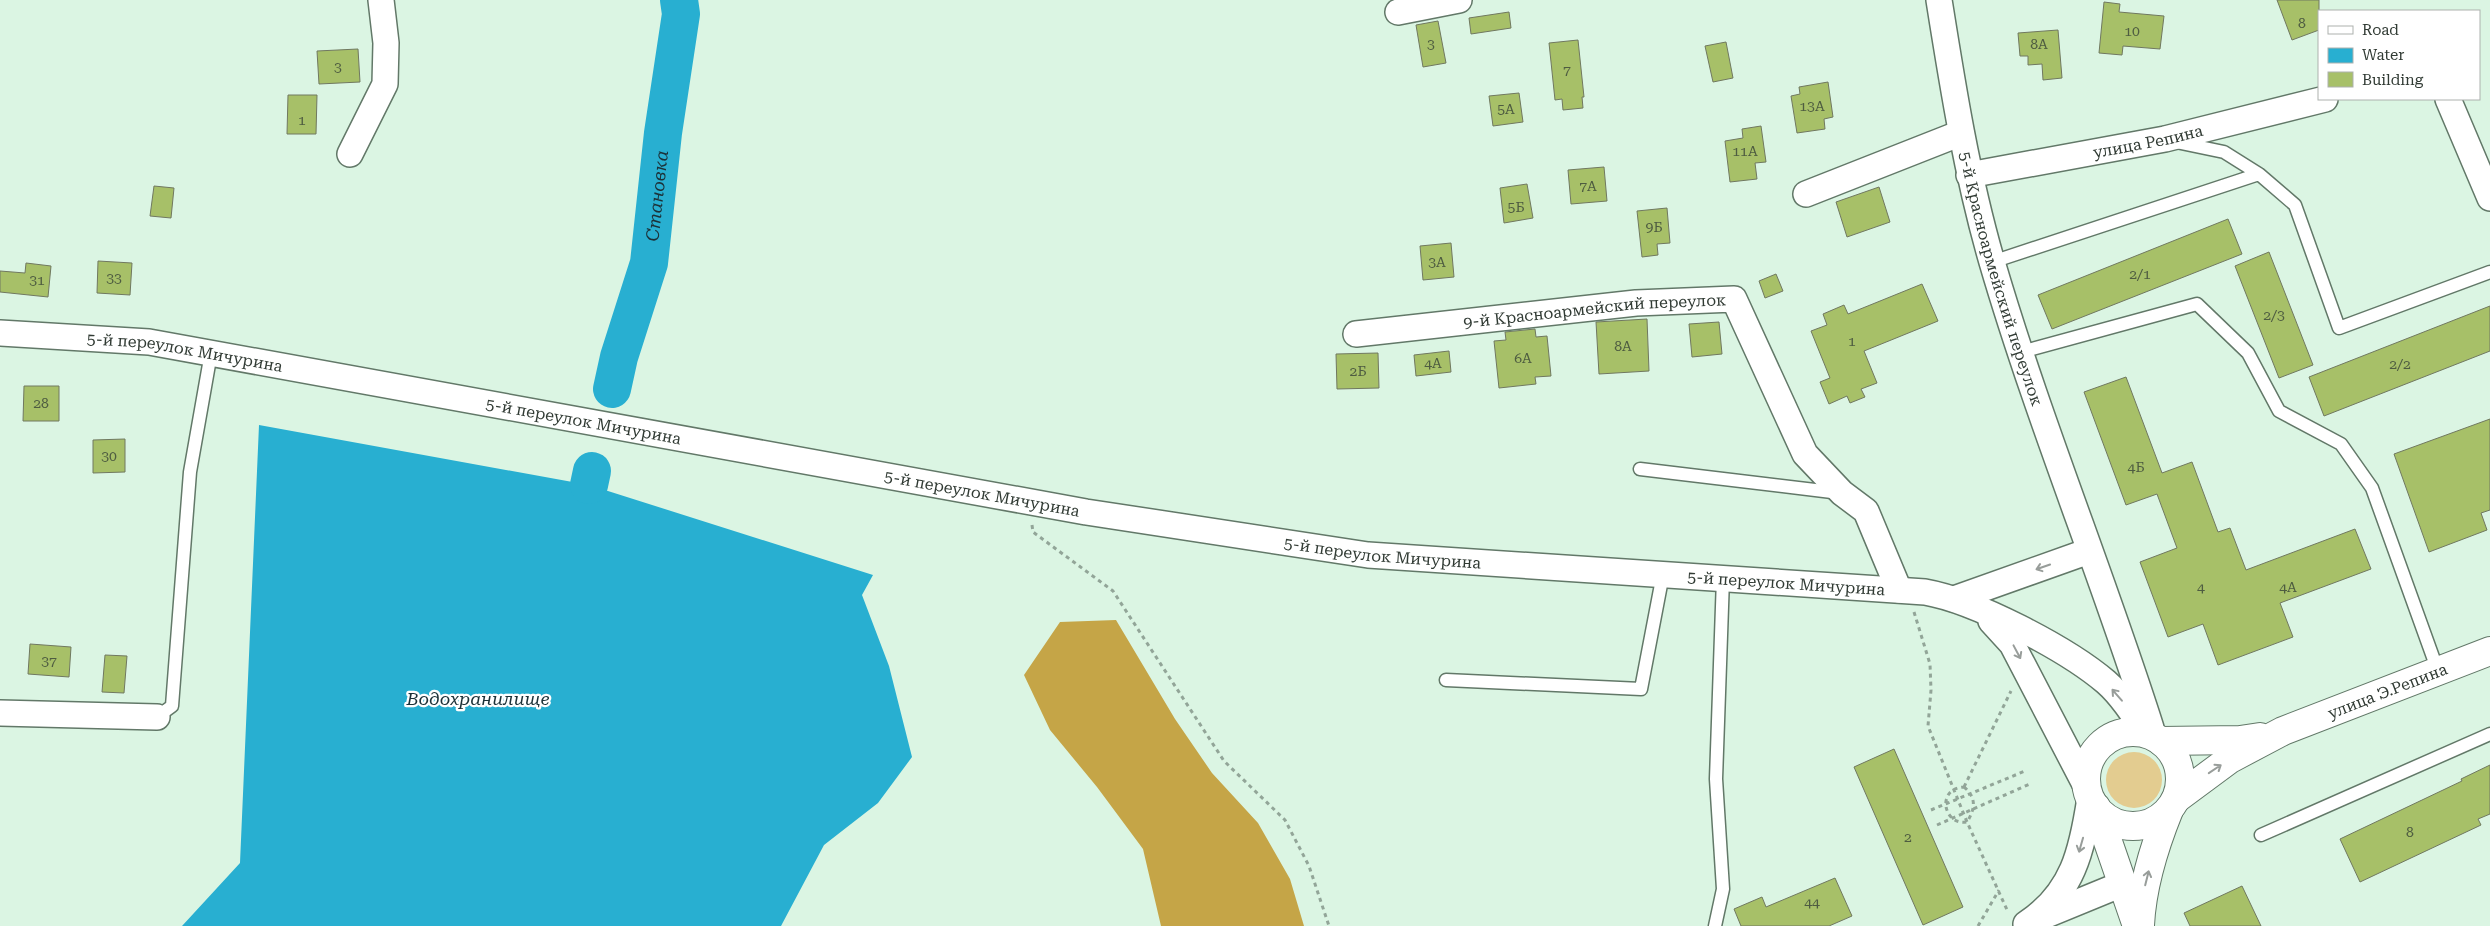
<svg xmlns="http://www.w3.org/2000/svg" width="2490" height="926" viewBox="0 0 2490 926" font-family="'Roboto Serif',serif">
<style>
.green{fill:#e3cc90}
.forest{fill:#c5a547}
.water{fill:#28afd1}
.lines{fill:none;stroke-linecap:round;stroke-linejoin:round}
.river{stroke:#28afd1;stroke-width:38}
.building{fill:#a7c068;stroke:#707860}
.service-casing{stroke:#627868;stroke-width:15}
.minor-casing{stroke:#627868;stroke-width:28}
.tertiary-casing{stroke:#627868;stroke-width:30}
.path{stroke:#92a598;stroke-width:3;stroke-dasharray:4 4;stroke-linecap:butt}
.service{stroke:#fff;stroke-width:12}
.minor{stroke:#fff;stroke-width:25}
.tertiary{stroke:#fff;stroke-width:28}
.oneway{stroke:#989d9a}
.labels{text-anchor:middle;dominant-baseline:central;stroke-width:4.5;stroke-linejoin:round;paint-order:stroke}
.number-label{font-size:14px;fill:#4e5c41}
.street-label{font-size:16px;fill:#313b34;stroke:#fff}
.water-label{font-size:18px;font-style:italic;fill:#1c3138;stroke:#fff}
</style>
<rect width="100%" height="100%" fill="#dbf5e3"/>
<path class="green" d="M2106 780a28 28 0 1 1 56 0a28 28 0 1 1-56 0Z"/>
<path class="forest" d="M1116,620L1175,719L1212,773L1258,823L1290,879L1304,926H1161L1143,849L1097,787L1050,730L1024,675L1060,622Z"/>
<path class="water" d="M259,425L589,485L873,575L862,595L889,666L912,757L878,803L824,845L781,926H182L240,863Z"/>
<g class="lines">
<g class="river">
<path id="s1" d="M612,389L619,357L649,263L663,133L681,14L679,0"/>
<path d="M589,485L592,471"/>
</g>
</g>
<path class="building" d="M2277,0H2319V30L2292,40Z
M2104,2L2120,4L2119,12L2164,16L2160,49L2123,46L2122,55L2099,53Z
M1509,12L1511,28L1471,34L1469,18Z
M1438,21L1446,63L1423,67L1416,25Z
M2058,30L2062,78L2043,80L2042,64L2028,65V56H2020L2018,33Z
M1578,40L1584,97H1582L1583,108L1563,110L1562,99L1555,100L1549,43Z
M1726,42L1733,78L1713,82L1705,46Z
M358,49L360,82L319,84L317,51Z
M1828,82L1833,117L1824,119L1825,129L1797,133L1791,96L1800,94L1799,87Z
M1519,93L1523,122L1493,126L1489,96Z
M288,95H317L316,134H287Z
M1761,126L1766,162L1755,163L1757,179L1730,182L1725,141L1743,138L1742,129Z
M1604,167L1607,201L1571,204L1568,170Z
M1527,184L1533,218L1504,223L1500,188Z
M154,186L174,188L171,218L150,216Z
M1879,187L1890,222L1847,237L1836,202Z
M1667,208L1670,243L1657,244L1658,255L1642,257L1637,211Z
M2228,219L2242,254L2052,329L2038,295Z
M1451,243L1454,277L1423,280L1420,246Z
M2269,252L2313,365L2279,378L2235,266Z
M98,261L132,263L130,295L97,293Z
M26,263L51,266L48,297L0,292V271L25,273Z
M1776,274L1783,291L1765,298L1759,281Z
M1922,284L1938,321L1864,351L1877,383L1861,389L1865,397L1850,403L1847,396L1829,404L1820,382L1830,378L1811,331L1827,325L1823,314L1844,305L1848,314Z
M2490,306V351L2324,416L2309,377Z
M1647,319L1649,371L1599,374L1596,322Z
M1719,322L1722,354L1692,357L1689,324Z
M1535,329L1536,337L1547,336L1551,376L1535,377L1536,384L1499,388L1494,341L1506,340L1505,332Z
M1449,351L1451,372L1416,376L1414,355Z
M1378,353L1379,388L1337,389L1336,354Z
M2126,377L2162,473L2192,462L2218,532L2230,528L2246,570L2355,529L2371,569L2280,603L2293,637L2218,665L2203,624L2168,637L2140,562L2177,548L2157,494L2126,505L2084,392Z
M24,386H59V421H23Z
M2490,419V510L2481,513L2487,530L2429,552L2394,454Z
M125,439V472L93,473V440Z
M30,644L71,647L69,677L28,674Z
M105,655L127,656L124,693L102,692Z
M1894,749L1963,907L1923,925L1854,767Z
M2490,765V814L2478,819L2481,825L2360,882L2340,839L2462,781L2461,779Z
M1835,878L1852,916L1829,926H1741L1734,909L1762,897L1766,907Z
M2242,886L2261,926H2190L2184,913Z"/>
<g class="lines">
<defs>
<path id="service" d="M2176,142L2224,152L2259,174
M1992,262L2259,174L2295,205L2339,328L2490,272
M2021,352L2197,304L2248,353L2279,411L2341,444L2372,488L2438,671
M1640,469L1840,493
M1446,680L1641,689L1663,574
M157,717L172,706L190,472L211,353
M2261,835L2490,734
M1715,926L1723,889L1716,779L1723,578"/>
<g id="minor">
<path id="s2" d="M1939,0C1953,88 1967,176 1992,262C2038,419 2101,571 2151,728"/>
<path d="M1398,12L1459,0"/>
<path d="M2448,99L2490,198"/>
<path d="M350,154L385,84L386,43L381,0"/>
<path id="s3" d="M1969,175L2165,139L2325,99"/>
<path d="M1806,194L1961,133"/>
<path id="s4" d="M0,333L149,342L1086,512L1368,555L1925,592C1976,601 2067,649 2106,682C2122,696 2135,717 2146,734"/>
<path id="s5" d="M1356,334L1636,303L1734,299L1805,454L1842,493L1866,511L1899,590"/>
<path d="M1954,599L2089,551"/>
<path d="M1991,621L2012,644L2088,790"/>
<path d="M0,713L157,717"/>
<path d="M2044,916L2122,884"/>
<path d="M2026,924C2073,893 2082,851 2090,798"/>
</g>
<g id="tertiary">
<circle cx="2133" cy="779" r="47"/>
<path d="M2161,741L2240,740L2260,737"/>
<path id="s6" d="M2176,799L2230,759L2283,731L2490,651"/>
<path d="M2096,807L2137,926"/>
<path d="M2140,925C2142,885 2154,847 2169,810"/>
</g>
</defs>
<use href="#service" class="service-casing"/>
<use href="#minor" class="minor-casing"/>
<use href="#tertiary" class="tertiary-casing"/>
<path class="path" d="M1032,525L1033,532L1113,591L1224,761L1285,820L1309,866L1329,926
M1914,612L1930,664L1931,690L1928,726L1967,822L2008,912
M1964,787L2011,691
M1964,787C1977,798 1975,809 1967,822C1943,826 1936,788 1964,787Z
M1931,810L2025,771
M1937,825L2032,783
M1978,926L1999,890"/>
<use href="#service" class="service"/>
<use href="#minor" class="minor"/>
<use href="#tertiary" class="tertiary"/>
</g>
<defs><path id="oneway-shaft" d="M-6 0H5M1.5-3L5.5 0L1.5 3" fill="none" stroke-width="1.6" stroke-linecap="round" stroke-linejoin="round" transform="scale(1.25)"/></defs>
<g class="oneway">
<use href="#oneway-shaft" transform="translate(2043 567) rotate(161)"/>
<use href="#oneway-shaft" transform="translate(2017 652) rotate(62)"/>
<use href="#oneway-shaft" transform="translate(2117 695) rotate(-131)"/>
<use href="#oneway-shaft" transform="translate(2215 769) rotate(-34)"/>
<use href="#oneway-shaft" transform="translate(2081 845) rotate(106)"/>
<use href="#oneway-shaft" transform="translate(2147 878) rotate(-76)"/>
</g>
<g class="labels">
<g class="number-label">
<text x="2302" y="23">8</text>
<text x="2132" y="31">10</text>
<text x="1431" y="44">3</text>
<text x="2039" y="44">8А</text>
<text x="338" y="67">3</text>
<text x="1567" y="70">7</text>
<text x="1812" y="106">13А</text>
<text x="1506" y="109">5А</text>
<text x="302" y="120">1</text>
<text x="1745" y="151">11А</text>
<text x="1588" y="186">7А</text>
<text x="1516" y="207">5Б</text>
<text x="1654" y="227">9Б</text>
<text x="1437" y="262">3А</text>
<text x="2140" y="274">2/1</text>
<text x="114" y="278">33</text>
<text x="37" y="280">31</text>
<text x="2274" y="315">2/3</text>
<text x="1852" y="341">1</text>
<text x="1623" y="346">8А</text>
<text x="1523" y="358">6А</text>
<text x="1433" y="363">4А</text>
<text x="2400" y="364">2/2</text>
<text x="1358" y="371">2Б</text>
<text x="41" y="403">28</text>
<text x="109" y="456">30</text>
<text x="2136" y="467">4Б</text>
<text x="2201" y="587">4</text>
<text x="2288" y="587">4А</text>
<text x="49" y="661">37</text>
<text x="2410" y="832">8</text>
<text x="1908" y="837">2</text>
<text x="1812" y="902">44</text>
</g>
<g class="street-label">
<text stroke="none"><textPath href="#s3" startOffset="182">улица Репина</textPath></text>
<text stroke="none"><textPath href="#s2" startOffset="286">5-й Красноармейский переулок</textPath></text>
<text stroke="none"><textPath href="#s5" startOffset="240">9-й Красноармейский переулок</textPath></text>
<text stroke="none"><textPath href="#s4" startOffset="186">5-й переулок Мичурина</textPath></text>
<text stroke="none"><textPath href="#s4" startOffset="591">5-й переулок Мичурина</textPath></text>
<text stroke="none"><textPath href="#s4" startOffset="996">5-й переулок Мичурина</textPath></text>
<text stroke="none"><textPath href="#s4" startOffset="1401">5-й переулок Мичурина</textPath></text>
<text stroke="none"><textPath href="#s4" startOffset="1806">5-й переулок Мичурина</textPath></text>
<text stroke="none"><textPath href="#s6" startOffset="239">улица Э.Репина</textPath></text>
</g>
<g class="water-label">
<text stroke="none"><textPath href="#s1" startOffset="199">Становка</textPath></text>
<text x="478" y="698">Водохранилище</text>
</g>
</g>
<rect x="2318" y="10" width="162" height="90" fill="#ffffff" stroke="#adb1ae"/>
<rect x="2328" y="26" width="25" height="8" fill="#ffffff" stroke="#adb1ae"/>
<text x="2362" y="35" font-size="15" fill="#313b34">Road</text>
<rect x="2328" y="48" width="25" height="15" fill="#28afd1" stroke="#adb1ae"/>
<text x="2362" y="60" font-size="15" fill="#313b34">Water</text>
<rect x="2328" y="72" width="25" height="15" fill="#a7c068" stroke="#adb1ae"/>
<text x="2362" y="85" font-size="15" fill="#313b34">Building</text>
</svg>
